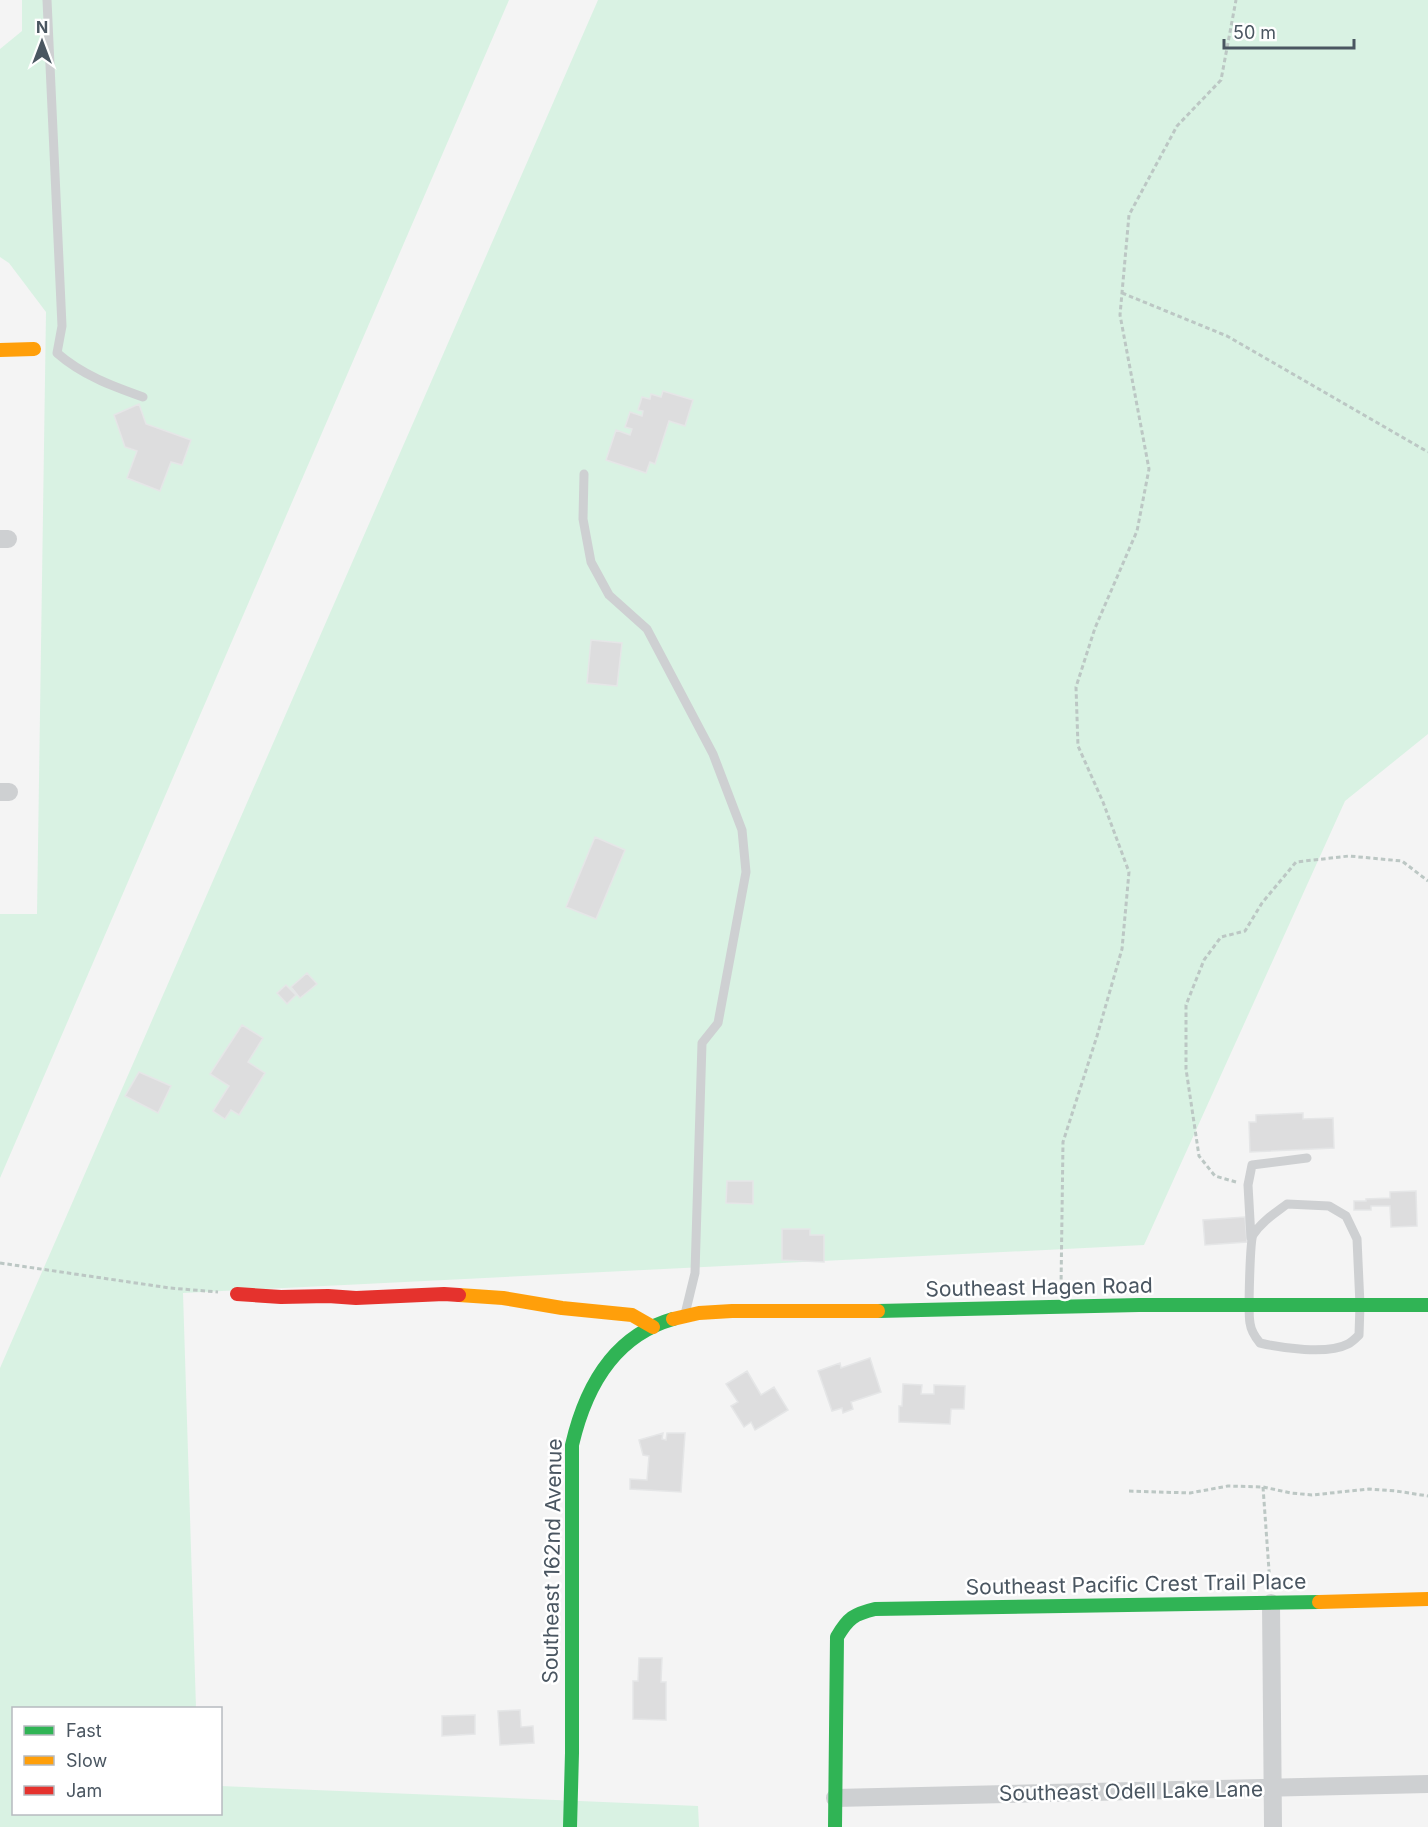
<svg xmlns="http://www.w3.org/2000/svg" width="1428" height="1827" viewBox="0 0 1428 1827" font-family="Inter,sans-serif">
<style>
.green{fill:#d9f2e3}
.building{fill:#ddddde;stroke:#e5e6e7;stroke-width:1.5}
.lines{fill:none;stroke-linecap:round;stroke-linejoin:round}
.path{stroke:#bcc7c4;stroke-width:3;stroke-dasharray:4.5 3;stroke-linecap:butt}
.lane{stroke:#ced0d2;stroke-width:9}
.street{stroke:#ced0d2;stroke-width:18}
.fast{stroke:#30b455;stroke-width:14}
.slow{stroke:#ff9f0a;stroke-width:14}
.jam{stroke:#e5322d;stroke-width:14}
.labels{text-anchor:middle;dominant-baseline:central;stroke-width:5;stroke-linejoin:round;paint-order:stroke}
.street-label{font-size:21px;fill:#4a5661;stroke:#fff}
</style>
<rect width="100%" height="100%" fill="#f4f4f4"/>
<path class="green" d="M22,0H509L0,1178V914H37L46,312L9,263L0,257V49L22,31Z
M598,0H1428V734L1345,801L1144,1245L183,1293L196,1708H14V1814H220L221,1786L698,1806L699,1827H0V1368Z"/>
<path class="building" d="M663,391L693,400L685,426L669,421L655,464L650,462L646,473L606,460L616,430L630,435L632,429L625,427L630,412L642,416L643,411L638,410L642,397L650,399L651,394L661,397Z
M139,404L146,424L191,440L182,465L171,462L160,491L127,478L137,451L125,447L114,415Z
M591,640L622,643L617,686L587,683Z
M595,837L625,850L596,919L566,907Z
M307,973L317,984L300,998L291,987Z
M286,985L296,995L287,1004L277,993Z
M242,1025L263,1038L248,1062L265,1073L239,1115L231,1110L225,1119L213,1111L229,1086L210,1074Z
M139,1072L171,1086L158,1113L125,1096Z
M1303,1113V1119L1333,1118L1334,1148L1250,1152L1249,1122H1256V1115Z
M727,1181H753V1204L726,1203Z
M1416,1191L1417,1226L1391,1227L1390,1206H1371V1210H1354V1201H1366V1199L1390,1198V1192Z
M1245,1217L1247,1242L1205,1245L1203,1220Z
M782,1229H810V1235H824V1262L782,1260Z
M870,1358L881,1392L851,1402L853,1409L843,1413L842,1408L832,1411L818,1371L840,1363L841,1368Z
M747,1371L761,1395L774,1387L788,1410L755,1430L751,1422L744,1427L731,1406L738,1402L726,1384Z
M903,1384L922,1385L921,1394H934V1385L965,1386L964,1409H951L950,1424L899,1422V1406H902Z
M663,1433L662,1439L666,1440L667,1433H685L681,1492L630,1489V1479L647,1480L649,1456L643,1455L639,1440Z
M639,1658H662L661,1682H666V1720L633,1719V1681H638Z
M520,1710L521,1727L533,1726L534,1743L500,1745L498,1711Z
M475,1715V1734L442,1736V1716Z"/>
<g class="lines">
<path class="path" d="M1122,293L1227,336L1428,452
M1236,1182L1215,1176L1199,1156L1186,1069V1005L1204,960L1221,937L1245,931L1262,903L1296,862L1349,856L1402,861L1428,881
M0,1263L170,1288L218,1292
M1061,1287L1063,1142L1097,1036L1122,949L1129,872L1103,802L1078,746L1076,687L1095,628L1137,531L1149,469L1120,315L1129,215L1177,126L1221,80L1236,0
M1263,1487L1270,1584
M1129,1491L1190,1493L1228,1486L1263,1487L1291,1493L1312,1495L1369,1489L1396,1491L1428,1496"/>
<path class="lane" d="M47,0L62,326L57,353C82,375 112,386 143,397
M584,474L583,519L591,562L609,595L647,629L713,754L742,830L746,872L718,1023L702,1043L695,1273L685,1314
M1287,1204L1329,1206L1346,1216L1357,1239L1360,1305L1359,1335C1356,1338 1352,1342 1348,1344C1327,1355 1282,1348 1260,1343C1255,1337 1251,1331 1250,1323C1248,1313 1250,1241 1253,1235C1261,1222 1275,1213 1287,1204Z
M1251,1238L1248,1185L1252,1165L1307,1158"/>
<path class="street" d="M0,539H8
M0,792H9
M1271,1603L1273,1827
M835,1798L1428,1784"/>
<path class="fast" d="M878,1311L1139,1305H1428
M570,1827L572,1753V1445C585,1389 613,1336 673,1319
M835,1827L837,1637C848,1618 854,1614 875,1609L1319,1602"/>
<path class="slow" d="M0,350L34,349
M459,1295L503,1298L562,1308L632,1315L653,1327
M673,1319L699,1313L732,1311H878
M1319,1602L1428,1599"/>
<path class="jam" d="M237,1294L281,1297L328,1296L356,1298L444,1294L459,1295"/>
</g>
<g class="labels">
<g class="street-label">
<text transform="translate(1039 1287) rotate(-1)">Southeast Hagen Road</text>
<text transform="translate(552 1561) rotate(-89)">Southeast 162nd Avenue</text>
<text transform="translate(1136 1584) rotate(-1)">Southeast Pacific Crest Trail Place</text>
<text transform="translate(1131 1791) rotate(-1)">Southeast Odell Lake Lane</text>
</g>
</g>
<rect x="12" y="1707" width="210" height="108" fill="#ffffff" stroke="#b7bbc0" stroke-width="1.5"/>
<rect x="24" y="1726" width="30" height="9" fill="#30b455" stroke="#b7bbc0" stroke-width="1.5"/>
<text x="66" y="1737" font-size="18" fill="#4a5661">Fast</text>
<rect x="24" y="1756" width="30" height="9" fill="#ff9f0a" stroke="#b7bbc0" stroke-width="1.5"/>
<text x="66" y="1767" font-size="18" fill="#4a5661">Slow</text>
<rect x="24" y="1786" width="30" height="9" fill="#e5322d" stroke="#b7bbc0" stroke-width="1.5"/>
<text x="66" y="1797" font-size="18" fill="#4a5661">Jam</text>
<g transform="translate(42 42)" stroke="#ffffff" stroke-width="4.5" paint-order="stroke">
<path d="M0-4.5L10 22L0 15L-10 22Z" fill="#4a5661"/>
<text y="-9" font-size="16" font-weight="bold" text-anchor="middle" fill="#4a5661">N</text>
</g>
<path d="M1224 39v9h130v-9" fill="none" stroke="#4a5661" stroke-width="3"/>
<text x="1233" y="39" font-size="18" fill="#4a5661" stroke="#ffffff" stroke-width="4.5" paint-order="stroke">50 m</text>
</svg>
